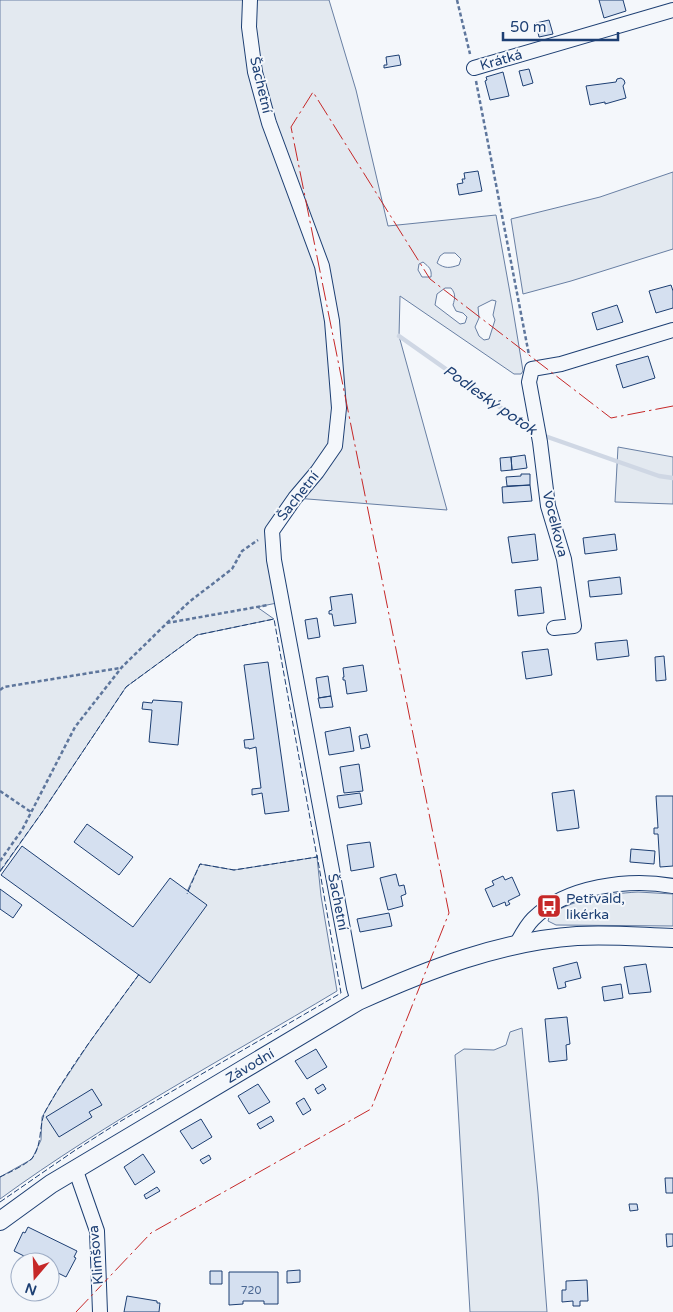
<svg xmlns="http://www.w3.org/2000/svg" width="673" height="1312" viewBox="0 0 673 1312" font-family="'Varela Round',sans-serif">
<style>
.green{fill:#e3e9f0;stroke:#687fa3;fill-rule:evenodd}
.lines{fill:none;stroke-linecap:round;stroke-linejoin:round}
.stream{stroke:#cfd7e4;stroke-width:4.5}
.building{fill:#d5e0f0;stroke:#1d3f73}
.minor-casing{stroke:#1d3f73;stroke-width:16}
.tertiary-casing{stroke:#1d3f73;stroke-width:20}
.path{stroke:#5e769c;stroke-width:2.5;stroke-dasharray:4 2.5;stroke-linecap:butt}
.minor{stroke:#f4f7fb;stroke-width:14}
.tertiary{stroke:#f4f7fb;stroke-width:18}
.fence{stroke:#1d3f73;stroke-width:1;stroke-dasharray:6 2.5;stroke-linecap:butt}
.power{stroke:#c62828;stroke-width:1;stroke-dasharray:18 4 2.5 4;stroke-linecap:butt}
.labels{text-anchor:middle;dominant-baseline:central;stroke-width:4;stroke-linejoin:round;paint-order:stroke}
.number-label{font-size:11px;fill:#4b6792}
.street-label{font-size:14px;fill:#1d3f73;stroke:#f4f7fb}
.poi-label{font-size:14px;fill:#1d3f73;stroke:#f4f7fb;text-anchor:start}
.water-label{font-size:15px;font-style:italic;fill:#1d3f73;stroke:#f4f7fb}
</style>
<rect width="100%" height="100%" fill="#f4f7fb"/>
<path class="green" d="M0,0H329L356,90L388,226L496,215L512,304L523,371L521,374H514L400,296L399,336L447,510L295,498L272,531L282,602L257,607L274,619L197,635L126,687L43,811L0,872ZM444,253H455L461,259L459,265C450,268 445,269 437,263L440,256ZM423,262C429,267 432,269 431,277H422L418,270L419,264ZM445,288H451C456,294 455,298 453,305L456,311L463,313L467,317L465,323L460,324L435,305L437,294ZM492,300L496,301L493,315L495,320L489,339L484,340L479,336L475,327L479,318L478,307Z
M673,172V249L571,281L523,294L511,219L600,197Z
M618,447L673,457V504L615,502Z
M317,857L321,896L337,991C224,1059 107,1121 0,1199V1177L32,1159L41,1140L42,1117L56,1093L89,1043L164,940L200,864L234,870Z
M638,892L673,894V926L556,925L548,921L550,914C579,898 605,894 638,892Z
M522,1028L538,1193L547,1312H470L455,1055L464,1049L494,1050L506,1045L510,1032Z"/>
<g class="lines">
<path class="stream" d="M399,336L535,432
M542,435L659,476L673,478"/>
</g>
<path class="building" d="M599,0H623L626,11L604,18Z
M549,20L553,34L539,37L536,23Z
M399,55L401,65L384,68V65H387L386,57Z
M529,69L533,83L523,86L519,71Z
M503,72L509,96L490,100L485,81L487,80L486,77Z
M621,78L624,80L625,83L623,86L626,98L605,104V102L590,105L586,86L616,82L617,79Z
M478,171L482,191L459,195L457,184L463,183L462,179H465L464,173Z
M671,285L673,291V308L656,313L649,291Z
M617,305L623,322L597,330L592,313Z
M648,356L655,378L623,388L616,365Z
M525,455L527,468L512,470L511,457Z
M511,457L512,470L501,471L500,458Z
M521,474H530V485L507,486L506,477L521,476Z
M530,485L532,501L503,503L502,487Z
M535,534L538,560L512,563L508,537Z
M615,534L617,550L585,554L583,538Z
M620,577L622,594L590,597L588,581Z
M541,587L544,613L518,616L515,590Z
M352,594L356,623L334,626L332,614H329V611L332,610L330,597Z
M317,618L320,637L308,639L305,620Z
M627,640L629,656L597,660L595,643Z
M548,649L552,675L526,679L522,652Z
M664,656L666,680L656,681L655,657Z
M268,662L289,811L265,814L262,793L252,795V789L261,788L256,747L249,749V748H245L244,740L254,739L244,665Z
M363,665L367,691L347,694L345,680H343V677H344L343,668Z
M328,676L331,696L319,698L316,678Z
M331,696L333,707L320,708L318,698Z
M153,700L182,702L178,745L149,742L152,710L142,709L143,702L152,703Z
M350,727L354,751L329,755L325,732Z
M367,734L370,747L361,749L359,736Z
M359,764L363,791L344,793L340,767Z
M574,790L579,828L557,831L552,793Z
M360,793L362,804L339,808L337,796Z
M656,796H673V866L660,867L658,834H654V828H658Z
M87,824L133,857L119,875L74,842Z
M370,842L374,867L351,871L347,845Z
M22,846L133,927L170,878L207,905L150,983L1,875Z
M631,849L655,851L654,864L630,862Z
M396,874L399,886L404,885L406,894L401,896L403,906L388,910L380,878Z
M503,876L505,880L512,877L520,895L508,901L510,904L506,906L505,902L493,907L485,889L494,885L492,881Z
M0,889L22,905L13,918L0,909Z
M389,913L392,926L360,932L357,919Z
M577,962L581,978L565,982L566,987L558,989L553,968Z
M646,964L651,992L629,994L624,967Z
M621,984L623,998L604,1001L602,987Z
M567,1017L570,1044L566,1045L567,1060L549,1062L545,1019Z
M316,1049L327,1067L307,1079L295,1061Z
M258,1084L270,1102L249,1114L238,1096Z
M323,1084L326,1089L318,1094L315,1089Z
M92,1089L102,1105L89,1112L92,1117L59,1137L46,1117Z
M304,1098L311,1110L303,1115L296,1103Z
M271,1116L274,1121L260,1129L257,1124Z
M201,1119L212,1137L192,1149L180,1131Z
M143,1154L155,1172L135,1185L124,1167Z
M209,1155L211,1159L203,1164L200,1160Z
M665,1178H673V1193H666Z
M157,1187L160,1191L146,1199L144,1195Z
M629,1204H637L638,1210L630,1211Z
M28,1227L77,1251L74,1257L76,1258L66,1277L50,1269V1262H36L14,1251L23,1232L25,1233Z
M666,1234H673V1246L667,1247Z
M300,1270V1282L287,1283V1271Z
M210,1271H222V1284H210Z
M229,1272H278V1304H264V1301H243V1304L229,1305Z
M587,1280L588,1301H580V1306H573V1301L562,1302V1290H566V1281Z
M127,1296L157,1301V1303H160L159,1312H124Z"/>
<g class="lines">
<defs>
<path id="minor" d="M250,0L249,27L255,72L269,123L322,266L332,321L339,408L335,446L317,472L295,498L272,531L274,560L354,988L358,1001
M474,68L673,10
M554,628L574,626L564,559L548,506L540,442L529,382L532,369L561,364L673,330
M516,945C521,936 526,926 533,919C566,886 629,878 673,886
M76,1171L97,1231L100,1312"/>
<path id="tertiary" d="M0,1221L51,1184L358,1001C427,970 501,941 577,936C609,934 641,937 673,938"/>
</defs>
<use href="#minor" class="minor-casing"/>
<use href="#tertiary" class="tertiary-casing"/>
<path class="path" d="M457,0L470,54
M476,81L529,355
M167,623L189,602L232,569L242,551L258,540
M0,690L4,687L120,668
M0,791L31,812
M0,861L22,830L75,727L122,667L167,623L268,605"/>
<use href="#minor" class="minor"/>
<use href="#tertiary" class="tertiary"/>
<path class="fence" d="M0,871L43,811L126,687L197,635L274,619L317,857L234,870L200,864L187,894
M0,1177C8,1173 28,1164 33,1157C43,1143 38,1125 46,1110C73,1062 107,1018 140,973
M0,1202L74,1151L121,1121L341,993L317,855"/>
<path class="power" d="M76,1312L151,1233L371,1109L449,913L291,127L313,92L430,279L611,418L673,406"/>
</g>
<defs>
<symbol id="bus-square" viewBox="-11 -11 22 22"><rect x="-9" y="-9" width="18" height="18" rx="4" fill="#c62828" stroke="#f4f7fb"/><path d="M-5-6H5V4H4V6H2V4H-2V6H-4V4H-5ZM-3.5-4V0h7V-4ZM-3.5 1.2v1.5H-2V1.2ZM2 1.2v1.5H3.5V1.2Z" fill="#fff"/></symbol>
</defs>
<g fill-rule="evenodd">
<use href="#bus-square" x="535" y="892" width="28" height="28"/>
</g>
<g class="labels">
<g class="number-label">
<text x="251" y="1290">720</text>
</g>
<g class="street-label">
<text transform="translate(501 60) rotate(-16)">Krátká</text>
<text transform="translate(261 85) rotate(77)">Šachetní</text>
<text transform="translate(298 496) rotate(-52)">Šachetní</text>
<text transform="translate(555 524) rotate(76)">Vocelkova</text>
<text transform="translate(338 902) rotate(79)">Šachetní</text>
<text transform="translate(250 1066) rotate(-31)">Závodní</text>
<text transform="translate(96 1255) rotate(-95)">Klimšova</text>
</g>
<g class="poi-label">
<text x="566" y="898">Petřvald,<tspan x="566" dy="16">likérka</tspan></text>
</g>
<g class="water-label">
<text transform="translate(490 400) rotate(35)">Podleský potok</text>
</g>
</g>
<g transform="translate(35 1277) rotate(199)"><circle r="24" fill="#f4f7fb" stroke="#9eadc5"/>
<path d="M0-4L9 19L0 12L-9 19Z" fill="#c62828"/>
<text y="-8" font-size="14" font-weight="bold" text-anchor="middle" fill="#1d3f73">N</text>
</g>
<path d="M503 32v8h115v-8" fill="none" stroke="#1d3f73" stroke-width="2.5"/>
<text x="510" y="32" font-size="15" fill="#1d3f73" stroke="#f4f7fb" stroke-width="4" paint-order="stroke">50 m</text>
</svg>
